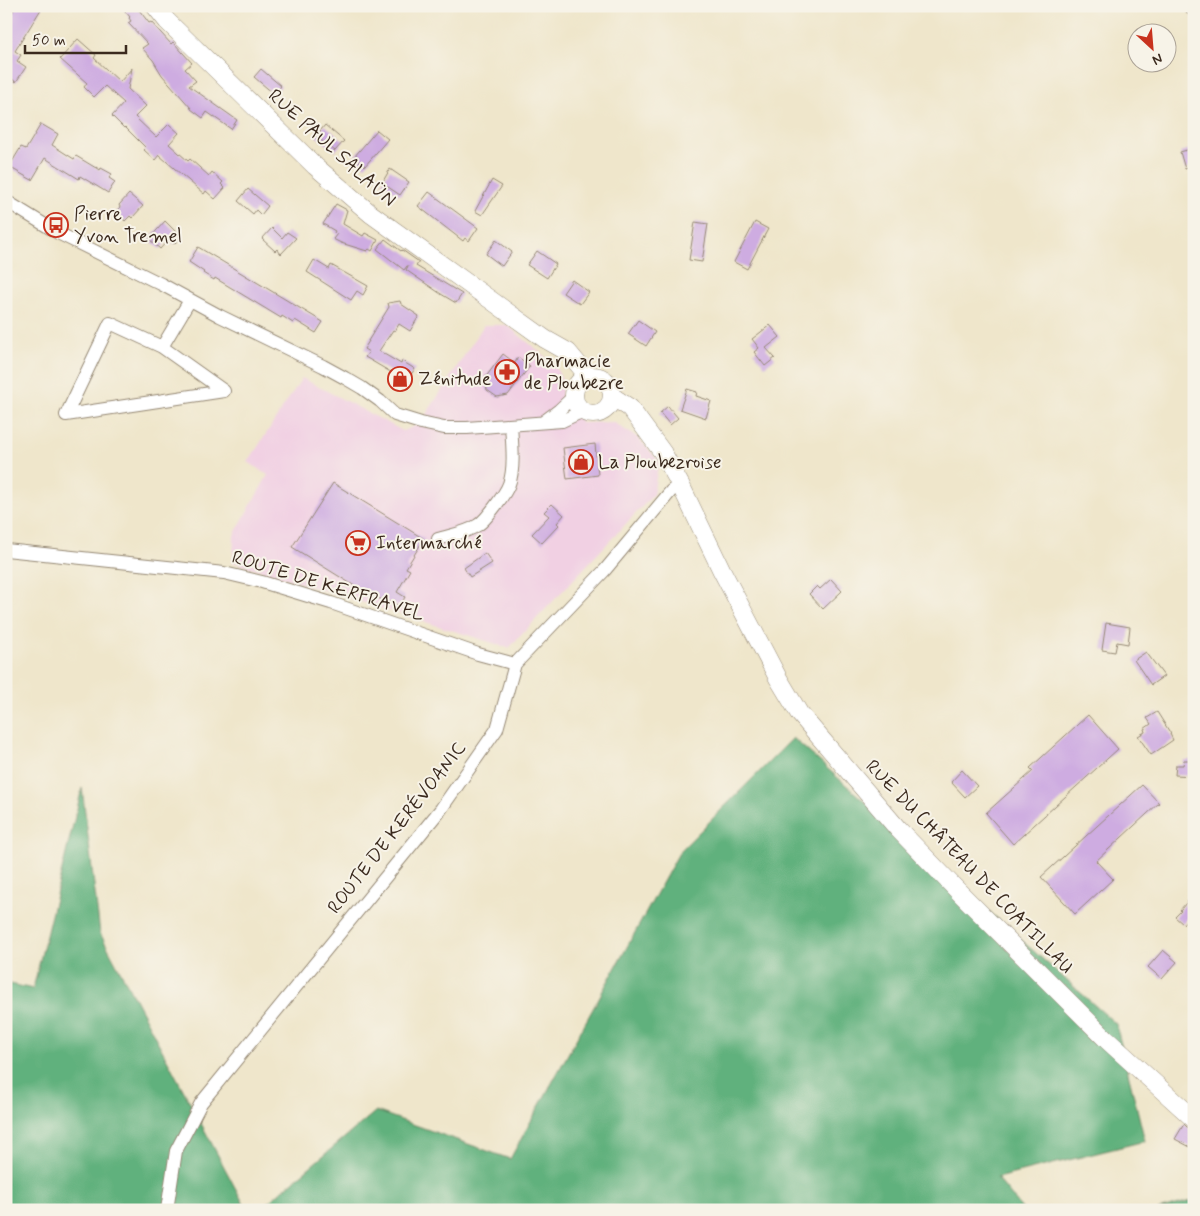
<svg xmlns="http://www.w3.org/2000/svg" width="1200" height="1216" viewBox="0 0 1200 1216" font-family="Mynerve,sans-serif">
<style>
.built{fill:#f1d0e3}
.forest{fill:#60b17d;stroke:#4e6e4e}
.building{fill:#ceace1}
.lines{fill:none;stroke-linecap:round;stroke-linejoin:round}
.minor-casing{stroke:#958874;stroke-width:14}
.tertiary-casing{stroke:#958874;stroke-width:17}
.secondary-casing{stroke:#958874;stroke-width:19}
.minor{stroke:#fff;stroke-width:12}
.tertiary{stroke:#fff;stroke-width:15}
.secondary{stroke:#fff;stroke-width:18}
.labels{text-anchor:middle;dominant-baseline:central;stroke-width:4;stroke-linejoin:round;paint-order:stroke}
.street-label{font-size:19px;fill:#3b2a1e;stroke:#f7f3e8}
.poi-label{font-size:19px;fill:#3b2a1e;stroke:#f7f3e8;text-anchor:start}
</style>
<rect width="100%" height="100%" fill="#f7f3e8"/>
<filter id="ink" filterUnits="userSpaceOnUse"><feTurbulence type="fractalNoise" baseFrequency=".02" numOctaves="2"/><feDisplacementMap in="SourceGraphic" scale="10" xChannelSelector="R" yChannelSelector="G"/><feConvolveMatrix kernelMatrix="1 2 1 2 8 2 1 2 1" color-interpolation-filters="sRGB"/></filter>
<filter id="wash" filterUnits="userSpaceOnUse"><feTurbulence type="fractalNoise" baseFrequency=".0096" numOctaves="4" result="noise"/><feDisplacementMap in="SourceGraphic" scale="20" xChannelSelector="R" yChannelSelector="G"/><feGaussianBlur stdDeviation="1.12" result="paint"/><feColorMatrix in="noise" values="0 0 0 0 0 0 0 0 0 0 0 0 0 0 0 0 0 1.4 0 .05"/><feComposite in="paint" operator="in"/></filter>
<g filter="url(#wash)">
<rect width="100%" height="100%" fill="#efe6cb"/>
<path class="built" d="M484,325H507L554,364L563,382L561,397L582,423L613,422L638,438L659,461L653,495L509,648L233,562L234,535L268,475L248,462L302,378L403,431L420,424Z"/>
<path class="forest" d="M793,738L1116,1024L1145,1141L997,1178L1023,1210H259L376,1111L510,1159L680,851Z
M82,788L100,933L247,1210H6V983L33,989Z
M1194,1200V1210H1158Z"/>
<g id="blocks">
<path class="building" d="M16,6H43L15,51L21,55L17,61L26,67L16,82L8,76L6,79V22Z
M121,6H136L149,23L151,22L171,44L173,42L174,43L192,63L185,69L196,81L189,86L237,120L231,129L207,112L203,118L191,109V108L162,75L153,60L142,48L148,44L128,23L131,21L129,18L130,17Z
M78,39L96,55L94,58L120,82L132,68L128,89L146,106L135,117L156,137L169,124L179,133L169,144L188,161L190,159L209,176L212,172L223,182L221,184L225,188L215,199L206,191L204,194L159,155L155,160L144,150L146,148L125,127L124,128L112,116L124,103L105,86L94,97L84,87L87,83L60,59Z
M261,69L281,86L274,94L254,77Z
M41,124L58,134L52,145L74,159L76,156L96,168V167L100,170L101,168L112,174L109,178L115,182L108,193L80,176L79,179L45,158L32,180L9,167L21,147L26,149Z
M325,125L344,141L335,151L316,136Z
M377,130L388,139L365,166L354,157Z
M1194,148V166L1185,169L1180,152Z
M390,169L409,182L400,195L382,183Z
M492,180L502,186L482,215L475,211Z
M248,189L268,206L261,215L256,210L253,214L238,201Z
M429,192L478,228L469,241L465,238L463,241L418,206Z
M129,194L143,206L132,218L130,216L125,221L116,212L120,207L119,205Z
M336,204L347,210L343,224L363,236L365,233L378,240L372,251L369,249L367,251L341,243L333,239L337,234L334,233L335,231L323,224Z
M165,221L181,237L174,244L169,239L160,249L149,239Z
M695,222L708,224L702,262L689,260Z
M755,222L768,229L747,269L734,262Z
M272,228L282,238L287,232L296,238L281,254L277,249L275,251L262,239Z
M385,239L401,251L402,250L419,262L416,266L462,294L456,303L441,294L406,270L408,266H407L404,270L377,249Z
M496,240L512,252L502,266L486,254Z
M198,247L323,322L316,333L295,320L293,323L282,316L281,318L215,278L214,280L203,273L204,272L189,262Z
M537,251L556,264L547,278L527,265Z
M314,260L329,269L331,265L368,286L363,295L357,291L351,300L307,272Z
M572,280L589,292L580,304L563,293Z
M400,301L401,304L419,316L410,331L399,324L395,331L393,330L379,351L401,364L402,361L415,369L401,388L390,381L394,374L365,357L369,352L364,349L369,341H368L389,307L388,303Z
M638,320L655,332L646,346L628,334Z
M770,325L780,337L766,348L775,358L765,366L754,352L759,348L752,339Z
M503,354L515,363L518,357L530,366L508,395L497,397L487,390L485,378Z
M687,389L697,392L696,396L711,401L706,418L680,409Z
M668,406L678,418L670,425L660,413Z
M595,444L598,475L567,479L563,448Z
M333,483L424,539L406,568L410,570L397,592L405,597L400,606L369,595L292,547Z
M552,504L564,515L557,523L559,525L542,543L532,534L549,516L544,512Z
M485,553L492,563L470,577L464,568Z
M831,579L842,591L823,609L809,594L817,586L820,589Z
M1106,623L1130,627L1128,644L1117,642L1115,652L1102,650Z
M1146,652L1164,676L1151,685L1134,660Z
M1157,712L1171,734H1170L1173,740L1151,755L1138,736L1145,732L1144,729L1151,724L1147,718Z
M1088,715L1118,749L1013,844L986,813L1033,771L1030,768Z
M1184,760H1194V776L1175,775L1176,765H1183Z
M962,770L977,786L965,797L951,782Z
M1142,785L1159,803L1096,861L1113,879L1075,914L1041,877Z
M1194,894V922L1188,918L1183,924L1175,917L1181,911L1180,910Z
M1163,950L1177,962L1162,979L1148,967Z
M1184,1124L1187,1127L1194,1129V1149L1175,1139Z"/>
</g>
</g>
<g filter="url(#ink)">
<use href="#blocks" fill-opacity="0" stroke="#958874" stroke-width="1"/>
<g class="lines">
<defs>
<path id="minor" d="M6,201L58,233L161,284L220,316L323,366L345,378L362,388L380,401L395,415L421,423L444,428H467L562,421L583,411
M162,347L224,391L66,415L110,323L162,347L190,300
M543,422L559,410L574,396
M438,539C451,535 466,533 478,525C486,520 506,493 509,484C515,468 512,442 511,425
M6,550L224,573L262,582L331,603L478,654L515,664
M167,1210L176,1151L201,1103L441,809L497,729L515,664L605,570L671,491L680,484"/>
<path id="tertiary" d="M1192,6L1194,9"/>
<path id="secondary" d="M155,6L167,21L315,166L371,214L545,339L568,352L588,376
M574 395a19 19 0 1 1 38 0a19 19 0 1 1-38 0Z
M613,397L630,408L663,453L680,484L722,571L778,678L799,713L898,829L957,890L1107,1040L1194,1119"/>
</defs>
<use href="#minor" class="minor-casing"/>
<use href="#tertiary" class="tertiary-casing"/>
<use href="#secondary" class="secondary-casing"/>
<use href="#minor" class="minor"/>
<use href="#tertiary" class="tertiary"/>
<use href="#secondary" class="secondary"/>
</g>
</g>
<defs>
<symbol id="bus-ring" viewBox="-11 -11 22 22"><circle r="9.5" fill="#f7f3e8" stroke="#c8321e" stroke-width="1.5"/><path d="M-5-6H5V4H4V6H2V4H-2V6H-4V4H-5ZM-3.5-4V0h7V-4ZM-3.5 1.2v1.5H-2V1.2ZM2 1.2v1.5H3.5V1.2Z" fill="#c8321e"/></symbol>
<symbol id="pharmacy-ring" viewBox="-11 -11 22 22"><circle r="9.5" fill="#f7f3e8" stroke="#c8321e" stroke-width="1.5"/><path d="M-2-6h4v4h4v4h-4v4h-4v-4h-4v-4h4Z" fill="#c8321e"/></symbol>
<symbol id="shop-ring" viewBox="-11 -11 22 22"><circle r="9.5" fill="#f7f3e8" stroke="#c8321e" stroke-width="1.5"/><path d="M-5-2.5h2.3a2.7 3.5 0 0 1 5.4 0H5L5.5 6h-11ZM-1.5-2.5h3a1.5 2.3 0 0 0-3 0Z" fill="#c8321e"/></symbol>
<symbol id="supermarket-ring" viewBox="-11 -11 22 22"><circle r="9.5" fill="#f7f3e8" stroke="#c8321e" stroke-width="1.5"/><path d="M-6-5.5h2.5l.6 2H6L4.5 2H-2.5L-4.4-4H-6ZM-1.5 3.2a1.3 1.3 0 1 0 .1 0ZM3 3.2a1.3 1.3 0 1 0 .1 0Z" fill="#c8321e"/></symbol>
</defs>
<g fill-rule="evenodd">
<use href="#bus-ring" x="42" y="211" width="28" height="28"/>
<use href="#pharmacy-ring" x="493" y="358" width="28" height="28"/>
<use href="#shop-ring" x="386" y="365" width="28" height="28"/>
<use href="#shop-ring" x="567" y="448" width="28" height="28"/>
<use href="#supermarket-ring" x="344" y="529" width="28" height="28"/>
</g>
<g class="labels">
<g class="street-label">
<text transform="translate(332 148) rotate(42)">RUE PAUL SALAÜN</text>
<text transform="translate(328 586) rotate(17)">ROUTE DE KERFRAVEL</text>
<text transform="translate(397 828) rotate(-52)">ROUTE DE KERÉVOANIC</text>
<text transform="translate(969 867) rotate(46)">RUE DU CHÂTEAU DE COATILLAU</text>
</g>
<g class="poi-label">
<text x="74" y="214">Pierre<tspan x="74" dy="22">Yvon Tremel</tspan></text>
<text x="524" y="361">Pharmacie<tspan x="524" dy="22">de Ploubezre</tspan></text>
<text x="418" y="379">Zénitude</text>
<text x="598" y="462">La Ploubezroise</text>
<text x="376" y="543">Intermarché</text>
</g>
</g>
<rect width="1200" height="1216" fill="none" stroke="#f7f3e8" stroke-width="25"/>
<g transform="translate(1152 48) rotate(154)"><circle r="24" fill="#f7f3e8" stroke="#aca397"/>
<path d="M0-4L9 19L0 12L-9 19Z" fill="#c8321e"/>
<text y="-8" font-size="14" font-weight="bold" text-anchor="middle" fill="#3b2a1e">N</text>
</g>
<path d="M25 45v8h101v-8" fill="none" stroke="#3b2a1e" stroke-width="2.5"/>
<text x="32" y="45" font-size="15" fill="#3b2a1e" stroke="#f7f3e8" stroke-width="4" paint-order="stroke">50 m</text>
</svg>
